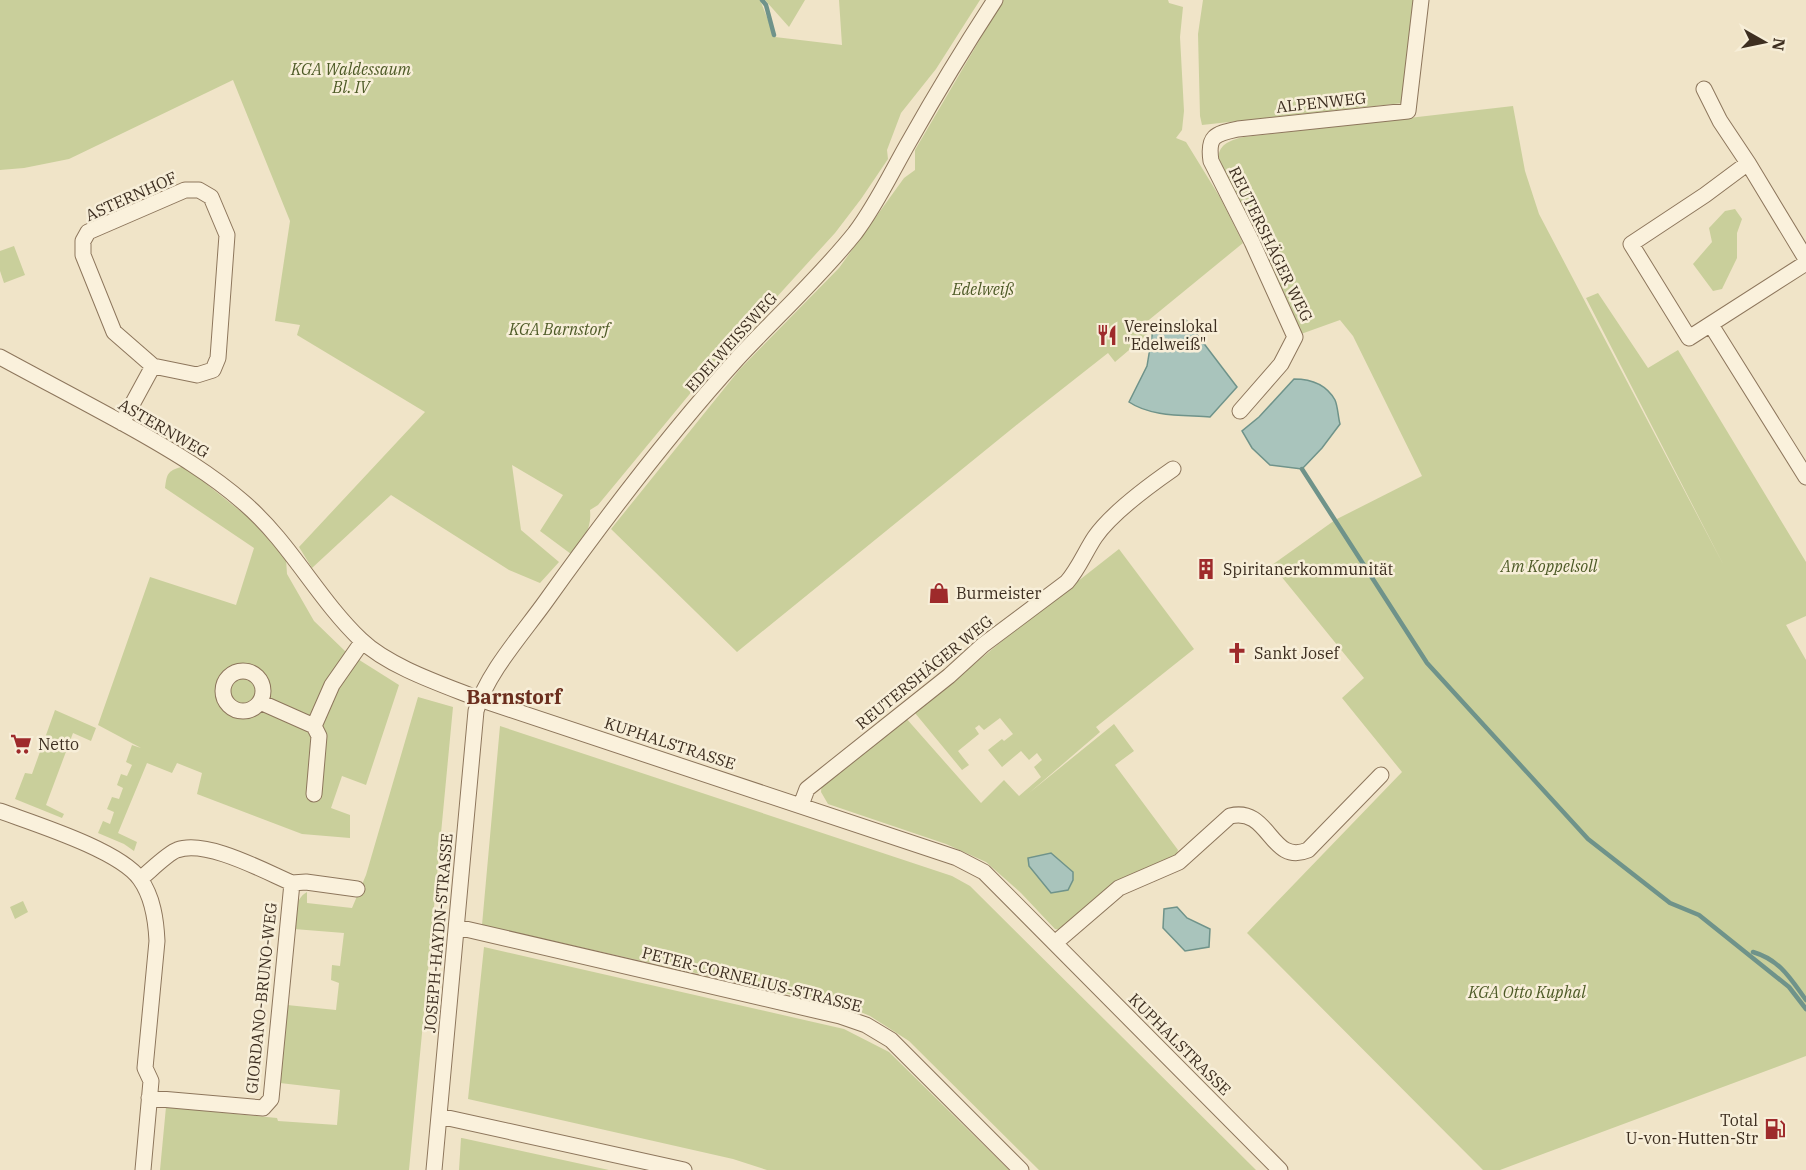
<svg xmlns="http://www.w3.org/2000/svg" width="1806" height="1170" viewBox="0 0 1806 1170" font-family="'IBM Plex Serif',serif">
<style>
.green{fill:#c9cf9b;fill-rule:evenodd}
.water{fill:#a9c4bc;stroke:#6f938a;stroke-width:1.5}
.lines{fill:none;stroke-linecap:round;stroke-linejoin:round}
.stream{stroke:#6f938a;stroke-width:4.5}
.minor-casing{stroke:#8d765c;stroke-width:17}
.minor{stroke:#faf1dc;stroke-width:15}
.labels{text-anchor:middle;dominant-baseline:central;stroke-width:5;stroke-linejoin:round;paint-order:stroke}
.park-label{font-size:16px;font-style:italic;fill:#4d5a26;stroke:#f7eed8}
.street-label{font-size:16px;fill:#3d2e20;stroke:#f7eed8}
.poi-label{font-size:16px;fill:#3d2e20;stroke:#f7eed8;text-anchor:start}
.quarter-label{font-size:20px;font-weight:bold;fill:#6b2e1e;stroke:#f7eed8}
</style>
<rect width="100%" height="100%" fill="#f0e4c8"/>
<path class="green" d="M0,0H760L775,37L842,45L839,0H980L936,69L901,113L887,150L888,159L861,199L835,233L703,378L598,505L590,510C592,530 583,539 571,554L540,531L563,495L512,465L521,530L559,562L540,583L509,570L391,495L312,568L299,547L425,412L297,335L300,325L275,321L290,221L233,80L69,159L24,168L0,170Z
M765,0H805L789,27Z
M1003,0H1168L1169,3L1183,7L1180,37L1184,111L1182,130L1176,138L1186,142L1221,199L1243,243L1144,324L1149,333L1115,362L1108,353L1019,423L737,652L611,529L740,369L839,268L904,178L915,170V150Z
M1203,0H1416L1403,103L1202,125L1200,116L1198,34Z
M1513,106L1525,171L1539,214L1724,566L1586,298L1598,293L1648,368L1678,350L1806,562V616L1786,625L1806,660V1056L1500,1170H1483L1247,933L1402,772L1342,698L1364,678L1272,565L1335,520L1422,476L1353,336L1340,320L1301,334L1219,162C1216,145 1230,140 1244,137Z
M1735,209L1742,219L1737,233V258L1722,289L1713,291L1693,264L1712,242L1709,228L1725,211Z
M14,246L25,275L4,283L0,271V251Z
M184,466L249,518L286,559L287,574L314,621L345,651L399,685L366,785L342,776L331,808L350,815V838L302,834L197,794L202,773L177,763L172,773L147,763L118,833L137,842L134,851L124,844L98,833L103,821L110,824L114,812L107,809L112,797L119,799L123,788L117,785L121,774L127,776L132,765L126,762L132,745L141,748L98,725L150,577L236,605L254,548L165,488C167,472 168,471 184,466Z
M1119,549L1194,649L1096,727L1100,732L1029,793L1114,724L1134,751L1115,765L1178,850L1176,856L1061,930L1055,929L1021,893L986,862L946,844L828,804L821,792L822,782L905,717L981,803L1004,780L1019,796L1041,777L1034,767L1042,760L1037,753L1029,760L1021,751L1002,767L988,750L1002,739L1004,741L1013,734L1000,718L984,730L979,725L975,728L979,734L958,751L969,765L962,770L915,713L1013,632ZM1051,854L1073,872L1028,859Z
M418,697L453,707L409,1170H160L166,1107L277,1118L278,1121L337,1125L340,1090L280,1083L287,1005L336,1010L339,983L331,980L332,965L340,966L344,933L294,929C295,916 294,899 307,892V903L352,908L366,875Z
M55,710L96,728L91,741L73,733L46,805L64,814L62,818L15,799L25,773L32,774Z
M500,726L952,876L970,886L1256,1170H1039L909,1041L870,1016L851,1008L482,925Z
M23,901L28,912L15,919L10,907Z
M484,947L844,1029L889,1052L1009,1170H767L733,1159L468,1099Z
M461,1138H462L609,1170H459Z"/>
<path class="water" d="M1186,320L1237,387L1210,417C1184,415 1151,417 1129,402L1147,366L1153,330Z
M1294,379C1310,379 1326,384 1335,400C1338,407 1338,417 1340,424L1322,448L1302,469L1270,465L1252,448L1242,431L1259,417Z
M1051,853L1073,872V880L1068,890L1051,893L1029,866L1028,858Z
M1177,907L1187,918L1210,929L1209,947L1185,951L1163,928L1164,909Z"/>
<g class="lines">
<path class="stream" d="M762,0L766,5L774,35
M1302,469L1427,663L1588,839L1670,903L1699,915L1789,987L1806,1009
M1753,952C1780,960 1790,978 1806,1000"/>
<defs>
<path id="minor" d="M1704,89L1720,121L1748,163L1806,259
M1748,163L1705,195L1631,244L1689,338L1806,263
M185,190H199L211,197L227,235L218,358L213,370L197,375L153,366L114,332L83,255V241L88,232Z
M1711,325L1806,477
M0,357C46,382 92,406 137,431C174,452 211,474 243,502C290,542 317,598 361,640C389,667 444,685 479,699L957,858L984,872L1280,1170
M1240,411L1281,364L1295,337L1252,242L1211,161C1207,135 1216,134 1238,129L1408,111L1421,0
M122,423L153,366
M223 691a20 20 0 1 1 40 0a20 20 0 1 1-40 0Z
M260,702L314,726
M314,794L319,736L314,726L332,685L362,642
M801,805L807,789L949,676L983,645L1067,582C1079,568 1085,552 1095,537C1111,514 1150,485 1173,469
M0,811C35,824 119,850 140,879C153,897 156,920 157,941L145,1068L151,1081L143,1170
M140,879C149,872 168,853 177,850C206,839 264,871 292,883L271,1099L263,1108L149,1098
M292,883L306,882L357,889
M457,927L840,1016L866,1025L891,1040L1021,1170
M1055,943L1119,888L1179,862L1230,816C1270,806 1270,866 1308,850L1381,775
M439,1116L684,1170
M434,1170L476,711C486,674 524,632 546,601C606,517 668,435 737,359C776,317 819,278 855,233C877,204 892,171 910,140C937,92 965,46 995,0"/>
</defs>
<use href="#minor" class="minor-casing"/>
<use href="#minor" class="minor"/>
</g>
<defs>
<symbol id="restaurant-bare" viewBox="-9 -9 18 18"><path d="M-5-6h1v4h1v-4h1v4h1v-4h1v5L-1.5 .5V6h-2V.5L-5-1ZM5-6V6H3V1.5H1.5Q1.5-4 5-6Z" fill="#9e2a2b" stroke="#f7eed8" stroke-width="2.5" paint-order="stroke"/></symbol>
<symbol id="building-bare" viewBox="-9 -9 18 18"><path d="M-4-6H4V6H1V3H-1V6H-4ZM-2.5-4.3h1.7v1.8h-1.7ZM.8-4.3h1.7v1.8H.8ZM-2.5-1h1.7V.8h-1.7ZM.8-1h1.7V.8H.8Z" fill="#9e2a2b" stroke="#f7eed8" stroke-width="2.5" paint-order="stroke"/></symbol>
<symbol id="shop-bare" viewBox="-9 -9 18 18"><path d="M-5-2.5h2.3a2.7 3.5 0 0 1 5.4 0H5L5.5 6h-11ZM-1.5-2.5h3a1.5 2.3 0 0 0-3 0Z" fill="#9e2a2b" stroke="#f7eed8" stroke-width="2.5" paint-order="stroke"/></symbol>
<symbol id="church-bare" viewBox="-9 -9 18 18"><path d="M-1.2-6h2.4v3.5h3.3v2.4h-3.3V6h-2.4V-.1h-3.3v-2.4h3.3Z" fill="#9e2a2b" stroke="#f7eed8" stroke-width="2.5" paint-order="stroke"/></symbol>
<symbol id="supermarket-bare" viewBox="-9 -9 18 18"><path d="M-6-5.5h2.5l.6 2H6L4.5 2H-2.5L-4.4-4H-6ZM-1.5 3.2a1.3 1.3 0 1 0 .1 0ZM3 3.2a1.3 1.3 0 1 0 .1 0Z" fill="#9e2a2b" stroke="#f7eed8" stroke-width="2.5" paint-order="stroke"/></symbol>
<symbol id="fuel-bare" viewBox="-9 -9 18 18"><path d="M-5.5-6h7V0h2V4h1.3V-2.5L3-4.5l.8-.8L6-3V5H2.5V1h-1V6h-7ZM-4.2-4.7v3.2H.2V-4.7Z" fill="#9e2a2b" stroke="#f7eed8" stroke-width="2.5" paint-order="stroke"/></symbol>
</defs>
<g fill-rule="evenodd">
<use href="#restaurant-bare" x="1092" y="320" width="30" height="30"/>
<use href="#building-bare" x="1191" y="554" width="30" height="30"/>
<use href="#shop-bare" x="924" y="578" width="30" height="30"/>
<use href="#church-bare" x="1222" y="638" width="30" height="30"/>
<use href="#supermarket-bare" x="6" y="729" width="30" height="30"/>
<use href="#fuel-bare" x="1760" y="1114" width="30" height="30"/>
</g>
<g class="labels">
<g class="park-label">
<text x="351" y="69">KGA Waldessaum<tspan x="351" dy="18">Bl. IV</tspan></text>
<text x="983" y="289">Edelweiß</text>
<text x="559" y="329">KGA Barnstorf</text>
<text x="1549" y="566">Am Koppelsoll</text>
<text x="1527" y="992">KGA Otto Kuphal</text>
</g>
<g class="street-label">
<text transform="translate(1321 102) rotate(-6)">ALPENWEG</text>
<text transform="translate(131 196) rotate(-24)">ASTERNHOF</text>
<text transform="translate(1271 244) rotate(64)">REUTERSHÄGER WEG</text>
<text transform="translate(731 342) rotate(-48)">EDELWEISSWEG</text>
<text transform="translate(164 428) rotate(30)">ASTERNWEG</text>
<text transform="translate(924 672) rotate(-39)">REUTERSHÄGER WEG</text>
<text transform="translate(670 743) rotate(18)">KUPHALSTRASSE</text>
<text transform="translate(438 933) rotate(-85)">JOSEPH-HAYDN-STRASSE</text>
<text transform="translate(752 979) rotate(14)">PETER-CORNELIUS-STRASSE</text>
<text transform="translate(261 998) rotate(-84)">GIORDANO-BRUNO-WEG</text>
<text transform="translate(1180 1044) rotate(45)">KUPHALSTRASSE</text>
</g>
<g class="poi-label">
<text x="1124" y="326">Vereinslokal<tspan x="1124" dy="18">"Edelweiß"</tspan></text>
<text x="1223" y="569">Spiritanerkommunität</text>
<text x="956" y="593">Burmeister</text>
<text x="1254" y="653">Sankt Josef</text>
<text x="38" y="744">Netto</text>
<text x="1758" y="1120" text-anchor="end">Total<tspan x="1758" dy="18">U-von-Hutten-Str</tspan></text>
</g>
<g class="quarter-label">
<text x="514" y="696">Barnstorf</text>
</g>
</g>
<g transform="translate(1764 42) rotate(99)" stroke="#f7eed8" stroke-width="4.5" paint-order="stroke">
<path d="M0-4.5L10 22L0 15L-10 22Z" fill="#3d2e20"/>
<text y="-9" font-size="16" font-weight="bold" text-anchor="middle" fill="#3d2e20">N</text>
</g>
</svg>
